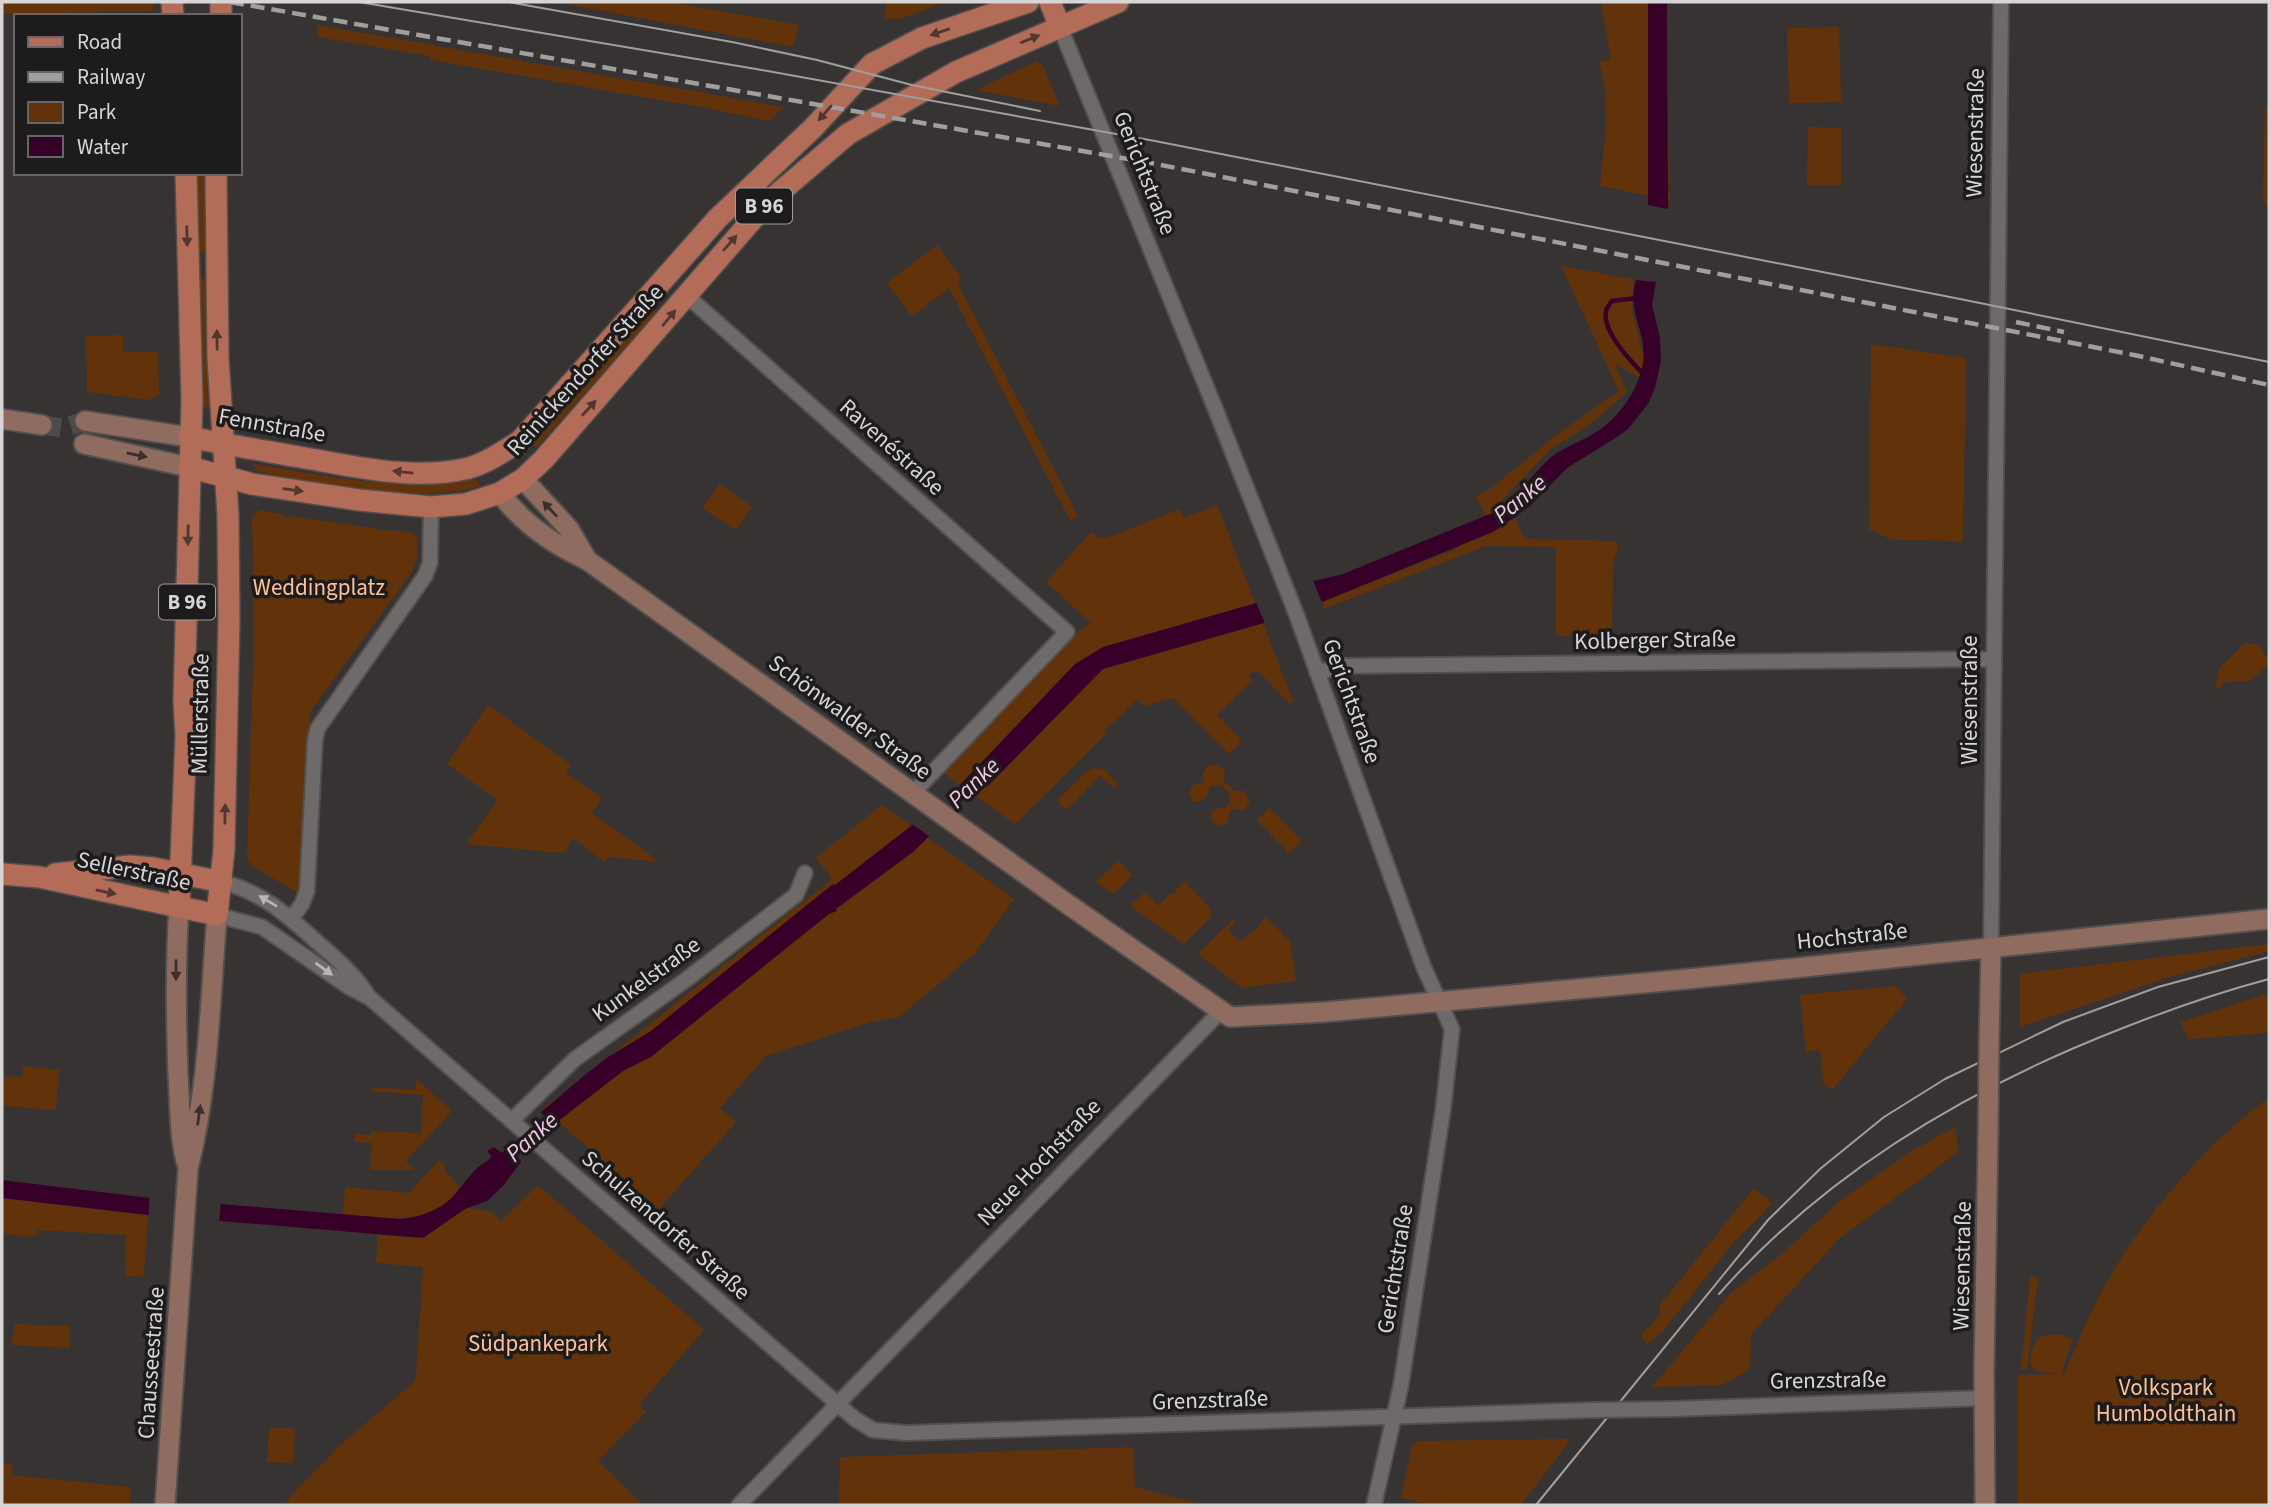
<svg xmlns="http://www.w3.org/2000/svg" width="2271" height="1507" viewBox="0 0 2271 1507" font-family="'Source Sans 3',sans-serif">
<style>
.green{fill:#62330a}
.water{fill:#360029}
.pier{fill:#373333}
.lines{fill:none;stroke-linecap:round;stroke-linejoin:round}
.stream{stroke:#360029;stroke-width:4.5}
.secondary-tunnel{stroke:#4f4b4b;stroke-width:19;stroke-dasharray:19 10;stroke-linecap:butt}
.street-casing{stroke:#524f4e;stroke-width:18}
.secondary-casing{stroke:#524f4e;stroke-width:23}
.primary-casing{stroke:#524f4e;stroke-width:24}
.street{stroke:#6e6a69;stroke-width:14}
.secondary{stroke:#906b60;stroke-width:19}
.primary{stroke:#b36c57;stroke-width:21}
.tram{stroke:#a19e9e;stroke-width:2}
.rail{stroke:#a19e9e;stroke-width:4.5;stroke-dasharray:14 7;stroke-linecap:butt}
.street-bridge-casing{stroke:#524f4e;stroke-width:18;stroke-linecap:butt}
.secondary-bridge-casing{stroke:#524f4e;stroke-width:23;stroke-linecap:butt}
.street-bridge{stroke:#6e6a69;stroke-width:14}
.secondary-bridge{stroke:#906b60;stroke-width:19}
.oneway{fill:#523730}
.oneway2{fill:#3a2f2c}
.oneway3{fill:#b8b5b5}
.labels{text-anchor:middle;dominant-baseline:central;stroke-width:7;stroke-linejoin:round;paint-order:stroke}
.shield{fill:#1d1b1b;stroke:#9f9d9d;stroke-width:2}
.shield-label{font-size:21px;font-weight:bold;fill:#d7d5d5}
.street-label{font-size:23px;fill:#d7d5d5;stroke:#1d1b1b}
.park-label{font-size:23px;fill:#ffc095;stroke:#1d1b1b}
.water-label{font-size:24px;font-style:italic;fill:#f3c6e2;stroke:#1d1b1b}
</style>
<rect width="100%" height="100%" fill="#373333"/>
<path class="green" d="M2,2H153V11L2,14Z
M555,2H669L799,25L793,47Z
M885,2H945L897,20L896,17L885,20Z
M1601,2H1667L1669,204L1649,196L1600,186C1604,144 1612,102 1599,62L1611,59Z
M318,25L784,107L769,121L711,109L431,60L430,56L318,37Z
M1839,27L1841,102L1789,103L1787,28Z
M1037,61L1044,67L1059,106L976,90Z
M2269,103V205H2266L2263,199L2265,107Z
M1808,127L1841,128V185H1807Z
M193,173H204L209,251L206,254L200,252L197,249Z
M937,245L962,278L957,282L1078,516L1070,520L949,288L912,316L887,283Z
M1561,266L1633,279L1632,310L1643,353V365L1639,377L1615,364L1627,392L1589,425L1551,449L1501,501L1509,522L1516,518L1520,531L1527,539L1617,541V555L1613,556L1612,635L1556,636V547L1486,546L1324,609L1322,602L1461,547L1458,545L1503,527L1500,519L1490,524L1476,496L1490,489L1559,433L1619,391Z
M207,276L208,278L211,407L203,406L201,303L196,293L199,279Z
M653,309L657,312L536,448L533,444Z
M123,335V352H158L159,394L150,400L87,392L86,336Z
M1871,344L1966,358L1963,541L1892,540L1869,529Z
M254,464C330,476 393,492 470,479L478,481L480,486C413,505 323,484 255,471Z
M720,484L752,507L736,530L702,508Z
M1217,505L1293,701L1290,704L1258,671L1248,674L1253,680L1217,715L1242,741L1229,754L1173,698L1145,706L1137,699L1104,731L1106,734L1015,824L942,772L1072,636L1091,623L1046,582L1091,532L1099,538H1107L1180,509L1184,518Z
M260,510L285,515V518L290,516L385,530L411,532L417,538V557L412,572L310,712L301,889L297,892L255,868L247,859L254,637L252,517Z
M2245,643L2258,644L2269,660V664L2249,681L2225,682L2217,690L2215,688L2220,667Z
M488,705L571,765L566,773L602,798L592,813L660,862L609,857L604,862L574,838L563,853L466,844L498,800L447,764Z
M1217,764L1225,771L1224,782L1234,791H1244L1250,801L1244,810L1233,809L1229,812L1228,823L1219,826L1212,822L1211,813L1216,808H1225L1229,804L1230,794L1221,785L1210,786L1206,798L1199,802L1193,801L1189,794L1193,785L1204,782L1203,774L1206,767Z
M1095,768L1104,769L1118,784L1114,788L1100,775L1067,810L1057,800L1087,771Z
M882,805L1014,899L975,953L899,1017L870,1022L766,1056L720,1108L736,1122L659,1209L543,1109L832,879L816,858Z
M1270,808L1302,841L1289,853L1257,820Z
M1118,861L1133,875L1113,894L1096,882Z
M1184,881L1209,906L1212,916L1184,944L1130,906L1145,892L1158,906L1171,893L1173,894Z
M1266,917L1290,942L1296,981L1242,988L1198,954L1234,919L1236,922L1228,930L1240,942L1259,926Z
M2269,944V951L2167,978L2020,1027V974Z
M1896,986L1907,999L1832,1090L1823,1083L1820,1050L1806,1052L1800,995Z
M2269,993V1033L2188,1039L2181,1022Z
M23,1066L59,1070L56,1110L2,1106V1076L22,1077Z
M416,1079L452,1111L406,1161L415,1170H370L372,1143L354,1142L355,1134L371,1135V1131L421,1133L423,1095L372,1091V1087L415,1090Z
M2269,1098V1505H2018V1375L2059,1374L2036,1371L2030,1364L2032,1349L2038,1338C2051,1334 2060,1332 2072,1340L2062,1373L2064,1374C2075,1350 2085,1324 2097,1300C2133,1229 2204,1144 2269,1098Z
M1955,1127L1958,1152L1841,1237L1751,1334L1750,1369L1722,1385L1652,1387L1731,1293L1783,1253L1841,1200L1912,1151Z
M439,1160L446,1167L444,1170L460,1187C435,1228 384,1218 343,1215L345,1187L409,1193Z
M538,1185L704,1330L639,1405L646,1412L598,1461L643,1505H285L289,1498L340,1445L412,1384L416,1377L423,1267L376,1263L378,1235L423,1238L468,1207L493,1213L501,1221Z
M1754,1188L1772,1203L1730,1247L1663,1331L1647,1344L1641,1336L1660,1314V1305Z
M2,1198L148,1215L144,1274L141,1277L125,1276L126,1235L37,1230V1236L29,1237L2,1233Z
M2030,1277H2038L2027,1370L2021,1369Z
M15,1324L70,1326L69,1348L11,1345Z
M269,1427L295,1429L293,1463L267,1462Z
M1571,1439L1521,1505H1429L1401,1498L1412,1446L1417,1441Z
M1133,1447L1135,1487L1205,1505H839L840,1457Z
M2,1463L13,1465L11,1475L131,1487L129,1505H18L2,1503Z"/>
<path class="water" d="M1648,2H1667L1668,209L1648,205Z
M1636,280L1656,282L1652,305L1660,338L1661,361L1655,388L1648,404L1628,429L1614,439L1567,468L1530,506L1493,532L1322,602L1264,623L1103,669L988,786L983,784L913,852L836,909L837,911L829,914L651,1057L623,1071L557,1122L517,1167L503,1186L487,1201L465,1209L423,1238L148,1215L2,1198V1180L150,1198L400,1219C419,1218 443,1209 455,1194C467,1181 474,1167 490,1159L491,1156L487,1151L494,1147L502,1153L540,1113L586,1074L608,1057L651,1031L833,884L835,885L911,826L960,785L1075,664L1103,647L1256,603L1314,581L1343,574L1502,509C1521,493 1534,471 1554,455C1566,446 1583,441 1596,432C1619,418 1639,389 1643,363C1648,333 1626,313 1636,280Z"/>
<path class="pier" d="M1312,578L1323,605L1266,626L1255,600Z
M957,783L977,797L933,839L912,824L925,810Z
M538,1110L557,1127L524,1164L504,1146Z
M150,1195L221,1200L219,1223L148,1219Z"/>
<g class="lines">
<path class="stream" d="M1637,298L1612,301C1610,304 1607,307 1606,311C1602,332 1631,361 1644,375"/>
<path class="secondary-tunnel" d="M42,425L63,428L85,421"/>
<defs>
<path id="street" d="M1060,27L1217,413L1297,616L1424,968L1452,1029L1443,1110L1401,1385L1374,1505
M687,296L1067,632L913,793
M1317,673L1340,666L1993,659
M222,882C262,892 287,915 317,942C337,959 355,975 369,997
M217,915L262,927L349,987L370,998L855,1419L873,1430L906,1433L1593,1410
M292,918L302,904L307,891L315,740L318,728L425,576L430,563L431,507
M1991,947L2001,2
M511,1121L575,1059L687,979L796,895L805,873
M1672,1409L1985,1398
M739,1505L1221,1011"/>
<path id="secondary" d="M2,419L42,425
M85,421L189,437
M84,444L189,467
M523,479L569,529L587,560
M500,493C523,524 552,544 587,560L1069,905L1230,1017L1325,1012L1688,979L2269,919
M179,907C175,963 176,1019 178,1075C180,1103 179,1134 186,1161
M1989,1044L1991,947
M165,1505L188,1169C209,1086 210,1000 217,915
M1985,1505L1984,1371L1988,1136"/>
<path id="primary" d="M172,2L173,16
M221,2V16
M1050,2L1060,27
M189,437C228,445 266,451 305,458C358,467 415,481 469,468C487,463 504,451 520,441L718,218L813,128L872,64L922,38L1028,2
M189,467L252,484L359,500L431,507L466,504L500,493L523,479L544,459L766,204L848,134L956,72L1118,2
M2,874L39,877L217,915L224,850L229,619L228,515L218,358L216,173
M55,874L130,866L153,868L222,882
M179,907L186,736L184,700L192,400L186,173"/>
</defs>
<use href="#street" class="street-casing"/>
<use href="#secondary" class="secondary-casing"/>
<use href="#primary" class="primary-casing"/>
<use href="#street" class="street"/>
<use href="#secondary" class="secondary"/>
<use href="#primary" class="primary"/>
<path class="tram" d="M359,2L756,69L1155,141L1960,299L2269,362
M508,2L732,42L817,60L912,85L1040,111
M1719,1294C1828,1170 1971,1087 2123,1028C2171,1009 2220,992 2269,979
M1536,1505L1768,1220L1820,1169L1884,1117L1945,1079L2063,1022L2158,987L2269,957"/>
<path class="rail" d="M230,2L1151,163L2134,355L2269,385
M2016,322L2064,332"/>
<defs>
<path id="street-bridge" d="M1593,1410L1672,1409"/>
<path id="secondary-bridge" d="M1988,1136L1989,1044"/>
</defs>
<use href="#street-bridge" class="street-bridge-casing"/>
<use href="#secondary-bridge" class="secondary-bridge-casing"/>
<use href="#street-bridge" class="street-bridge"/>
<use href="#secondary-bridge" class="secondary-bridge"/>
</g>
<defs><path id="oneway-solid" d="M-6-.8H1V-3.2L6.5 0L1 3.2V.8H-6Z" transform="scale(1.75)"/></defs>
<g class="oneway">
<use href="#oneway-solid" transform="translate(940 32) rotate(161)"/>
<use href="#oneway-solid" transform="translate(1030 39) rotate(-22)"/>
<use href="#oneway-solid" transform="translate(825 113) rotate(131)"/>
<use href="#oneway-solid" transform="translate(187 236) rotate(89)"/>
<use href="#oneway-solid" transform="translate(730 243) rotate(-49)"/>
<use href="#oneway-solid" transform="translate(669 318) rotate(-50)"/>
<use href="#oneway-solid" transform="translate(217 340) rotate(-91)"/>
<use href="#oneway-solid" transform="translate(589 408) rotate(-48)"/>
<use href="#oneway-solid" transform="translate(403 472) rotate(-174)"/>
<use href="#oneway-solid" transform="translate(293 490) rotate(8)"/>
<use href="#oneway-solid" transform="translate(188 535) rotate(91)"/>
<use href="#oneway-solid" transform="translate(225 814) rotate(-89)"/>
<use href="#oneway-solid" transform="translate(106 892) rotate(12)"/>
</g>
<g class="oneway2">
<use href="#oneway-solid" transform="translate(137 455) rotate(12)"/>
<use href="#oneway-solid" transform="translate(550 509) rotate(-133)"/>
<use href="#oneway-solid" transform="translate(176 970) rotate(90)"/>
<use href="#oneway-solid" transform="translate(199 1115) rotate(-82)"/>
</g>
<g class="oneway3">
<use href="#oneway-solid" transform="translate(268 901) rotate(-149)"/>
<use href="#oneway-solid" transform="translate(324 969) rotate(36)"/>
</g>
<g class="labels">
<g class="shield">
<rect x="736" y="188.5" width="56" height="35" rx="5"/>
<rect x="159" y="584.5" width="56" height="35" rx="5"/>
</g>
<g class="shield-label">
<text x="764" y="206">B 96</text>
<text x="187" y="602">B 96</text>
</g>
<g class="street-label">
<text transform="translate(1975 133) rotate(-89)">Wiesenstraße</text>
<text transform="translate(1145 173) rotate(68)">Gerichtstraße</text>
<text transform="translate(585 370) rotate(-48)">Reinickendorfer Straße</text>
<text transform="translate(272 425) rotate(10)">Fennstraße</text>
<text transform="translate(892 447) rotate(42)">Ravenéstraße</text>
<text transform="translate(1655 640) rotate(-1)">Kolberger Straße</text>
<text transform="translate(1969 700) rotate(-90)">Wiesenstraße</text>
<text transform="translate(1352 701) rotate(70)">Gerichtstraße</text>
<text transform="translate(200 714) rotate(-89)">Müllerstraße</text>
<text transform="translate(850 717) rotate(36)">Schönwalder Straße</text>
<text transform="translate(134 871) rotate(12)">Sellerstraße</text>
<text transform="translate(1852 936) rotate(-6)">Hochstraße</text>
<text transform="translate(646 979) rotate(-36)">Kunkelstraße</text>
<text transform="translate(1039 1162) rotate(-46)">Neue Hochstraße</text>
<text transform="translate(666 1225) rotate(41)">Schulzendorfer Straße</text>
<text transform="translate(1962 1266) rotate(-89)">Wiesenstraße</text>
<text transform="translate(1395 1269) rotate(-81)">Gerichtstraße</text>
<text transform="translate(151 1363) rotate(-86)">Chausseestraße</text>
<text transform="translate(1828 1380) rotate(-1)">Grenzstraße</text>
<text transform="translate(1210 1400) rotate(-2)">Grenzstraße</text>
</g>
<g class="park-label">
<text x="319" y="587">Weddingplatz</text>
<text x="538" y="1343">Südpankepark</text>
<text x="2166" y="1387">Volkspark<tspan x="2166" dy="26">Humboldthain</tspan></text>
</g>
<g class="water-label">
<text transform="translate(1520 499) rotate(-40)">Panke</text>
<text transform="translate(974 783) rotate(-44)">Panke</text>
<text transform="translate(532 1137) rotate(-42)">Panke</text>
</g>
</g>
<rect width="2271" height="1507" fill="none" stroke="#d7d5d5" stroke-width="7"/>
<rect x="14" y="14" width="228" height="161" fill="#1d1b1b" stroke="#676565" stroke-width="2"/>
<rect x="28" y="37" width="35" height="10" fill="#b36c57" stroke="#676565" stroke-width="2"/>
<text x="77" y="49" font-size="21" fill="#d7d5d5">Road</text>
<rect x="28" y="72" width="35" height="10" fill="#a19e9e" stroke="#676565" stroke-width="2"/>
<text x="77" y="84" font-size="21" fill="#d7d5d5">Railway</text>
<rect x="28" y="102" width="35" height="21" fill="#62330a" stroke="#676565" stroke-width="2"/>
<text x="77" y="119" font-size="21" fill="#d7d5d5">Park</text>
<rect x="28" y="136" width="35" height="21" fill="#360029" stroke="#676565" stroke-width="2"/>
<text x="77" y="154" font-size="21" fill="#d7d5d5">Water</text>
</svg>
